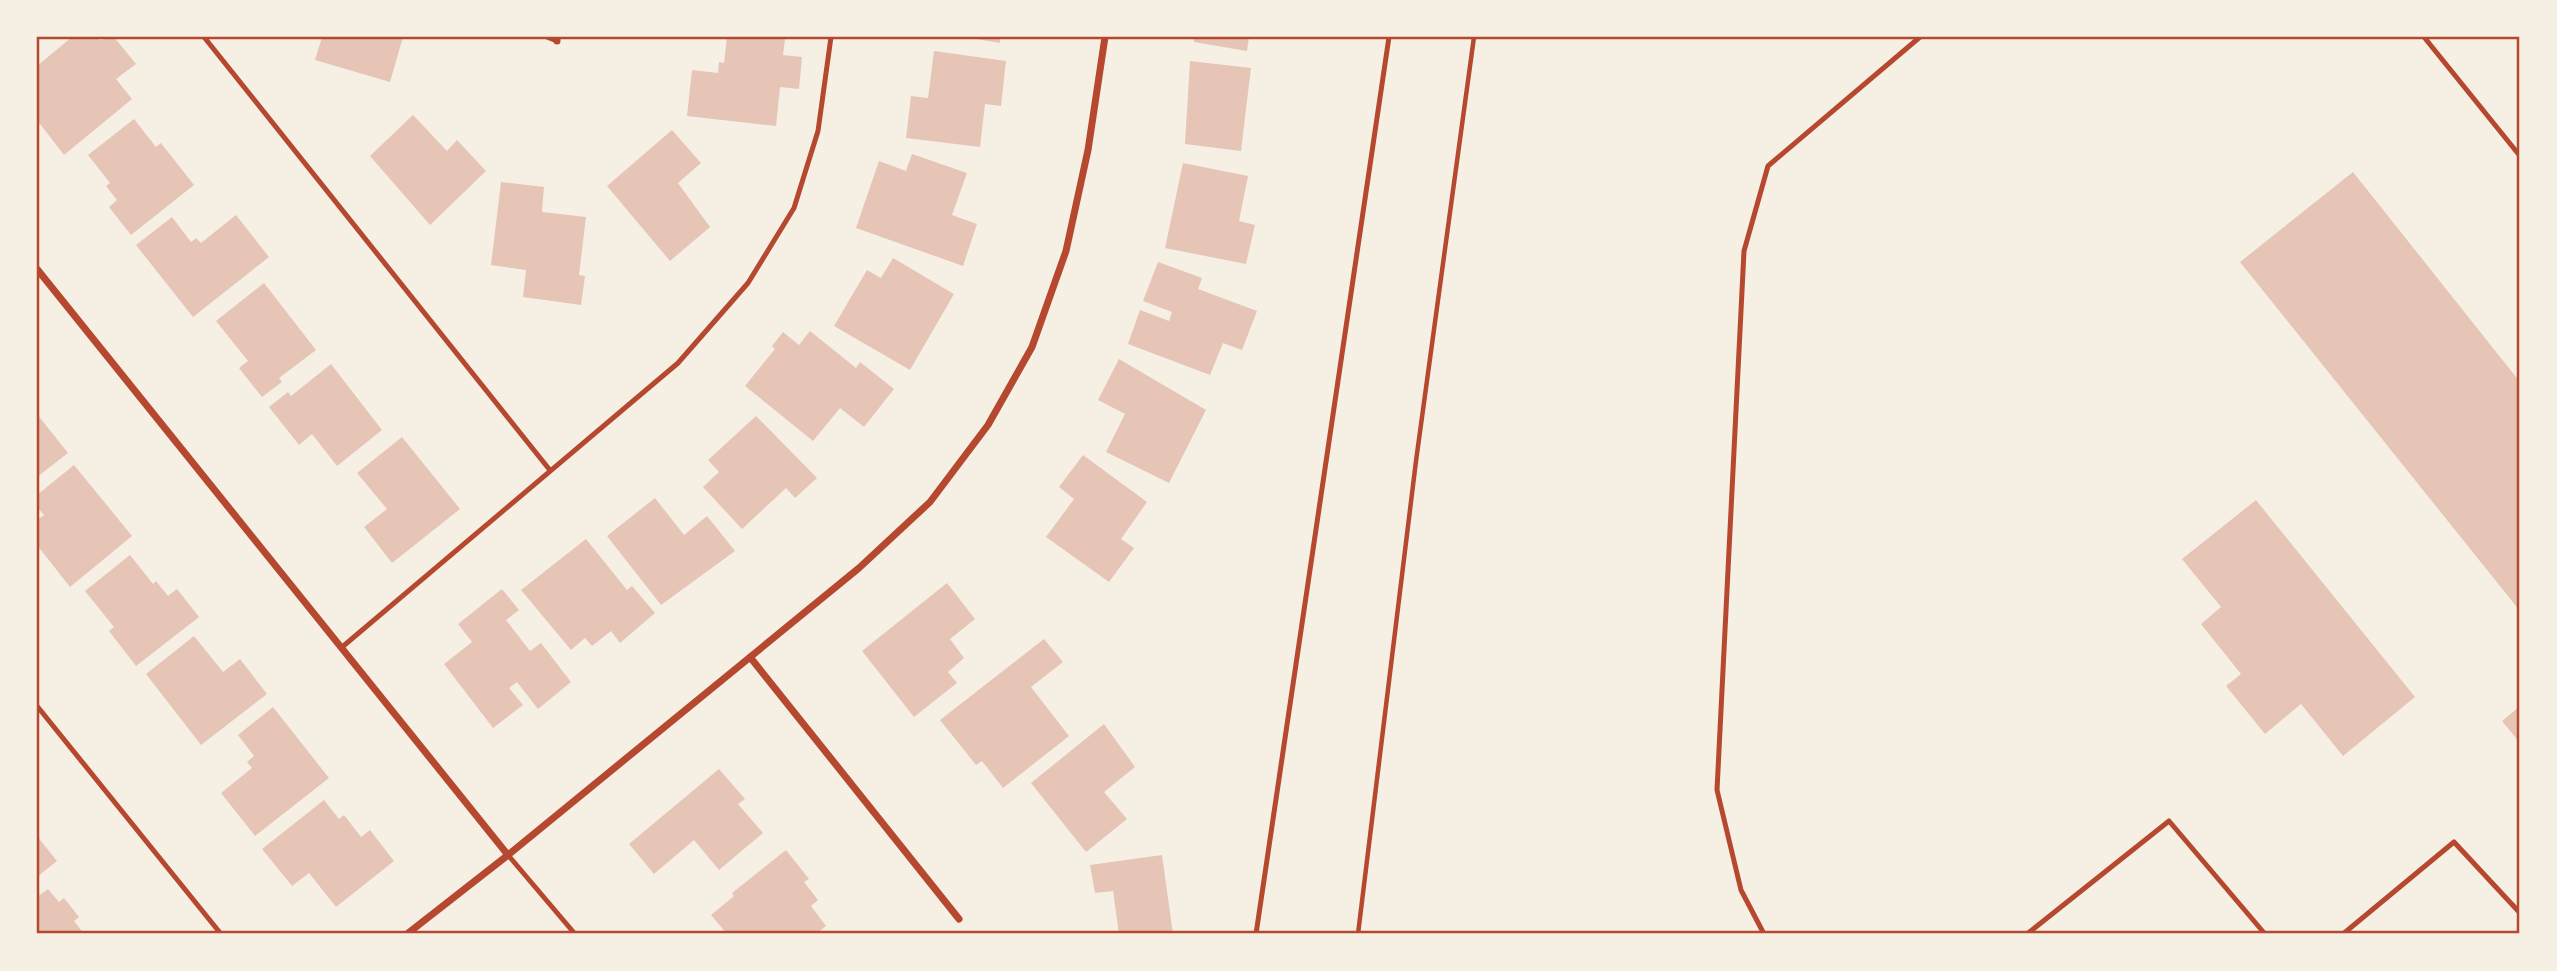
<svg xmlns="http://www.w3.org/2000/svg" width="2557" height="971" viewBox="0 0 2557 971" font-family="Barlow,sans-serif">
<style>
.building{fill:#e6c5b7}
.lines{fill:none;stroke-linecap:round;stroke-linejoin:round}
.path{stroke:#b5482f;stroke-width:4.5}
.service{stroke:#b5482f;stroke-width:5}
.minor{stroke:#b5482f;stroke-width:7}
.neatline{fill:none;stroke:#b5482f;stroke-width:2.5}
</style>
<rect width="100%" height="100%" fill="#f6efe4"/>
<path class="building" d="M72,37H97L100,40L114,37L136,64L116,79L132,99L64,155L37,120V66Z
M322,37H403L390,82L315,60Z
M727,37L785,39L783,55L802,57L799,89L780,87L776,126L687,116L692,70L718,73L719,62L724,63Z
M965,37H1000V43Z
M1194,37H1249L1247,51L1194,42Z
M934,51L1006,61L1001,106L985,104L980,147L906,138L911,96L928,98Z
M1190,61L1251,68L1241,151L1185,144Z
M413,115L447,151L457,140L486,171L430,225L370,156Z
M134,119L156,147L161,143L194,185L131,235L109,207L117,200L106,186L110,183L88,155Z
M672,130L701,163L678,183L710,227L670,261L607,186Z
M912,154L967,173L952,215L977,224L963,266L856,228L879,161L906,171Z
M1183,163L1248,176L1239,221L1255,225L1246,264L1165,248Z
M2353,172L2520,382V611L2240,262Z
M501,182L544,187L542,212L586,217L579,275L585,276L581,305L523,297L526,270L491,265Z
M236,215L269,257L193,317L136,245L172,217L191,242L196,238L201,243Z
M893,258L954,294L910,370L834,326L867,270L881,278Z
M1158,262L1202,278L1198,289L1257,311L1242,350L1223,343L1210,375L1128,344L1140,310L1169,321L1172,312L1143,301Z
M264,283L316,350L279,378L282,382L262,397L239,368L248,361L216,321Z
M810,331L856,368L860,362L894,389L864,427L840,408L813,441L745,386L775,349L772,346L783,332L799,345Z
M1119,359L1206,410L1169,483L1106,452L1125,414L1098,400Z
M331,364L382,430L337,466L312,434L299,445L269,407L288,392L291,396Z
M37,414L68,453L37,477Z
M756,416L817,478L795,498L786,488L742,529L703,487L719,472L708,460Z
M402,437L460,509L392,563L364,527L387,509L357,473Z
M1083,455L1147,502L1121,539L1134,548L1109,582L1046,537L1074,499L1059,487Z
M74,465L132,536L70,587L37,545V520L44,515L37,507V495Z
M655,498L684,535L707,516L735,551L661,605L607,536Z
M2256,500L2415,697L2343,756L2301,704L2265,734L2226,686L2241,674L2201,624L2221,607L2182,559Z
M586,539L627,590L632,586L655,613L620,643L611,631L592,646L585,638L571,650L521,590Z
M130,555L153,584L156,581L168,596L177,589L199,617L136,666L109,631L114,627L85,591Z
M947,583L975,619L950,639L964,658L948,672L957,683L914,717L862,651Z
M502,589L519,610L506,620L530,651L541,643L571,682L538,709L517,682L509,688L523,705L493,728L444,664L472,642L458,624Z
M194,636L223,672L240,659L267,694L201,745L146,674Z
M1044,639L1063,662L1031,687L1069,736L1003,788L982,761L976,765L940,720Z
M2520,706V743L2502,721Z
M273,707L329,778L255,836L221,793L252,768L247,762L254,756L238,735Z
M1104,724L1135,767L1104,792L1127,819L1086,852L1031,783Z
M719,769L745,799L738,804L763,833L719,870L694,840L654,874L629,844Z
M324,800L339,819L344,815L361,837L370,830L394,861L336,907L309,873L292,886L262,849Z
M37,836L57,861L37,877Z
M786,850L809,879L804,882L818,900L811,906L826,926L816,934H727L711,915L734,896L732,893Z
M1162,855L1173,934H1119L1113,891L1095,893L1090,865Z
M48,889L59,902L64,898L79,917L74,921L84,934H37V897Z"/>
<g class="lines">
<path class="path" d="M1358,934L1416,461L1474,37"/>
<path class="service" d="M204,37L549,469
M547,37L557,41
M2424,37L2520,156
M341,648L678,363L748,283L794,208L818,131L831,37
M37,706L221,934
M508,855L575,934
M1256,934L1389,37
M1764,934L1741,890L1717,790L1744,251L1768,166L1920,37
M2027,934L2169,821L2265,934
M2343,934L2454,842L2520,913"/>
<path class="minor" d="M557,41V37
M37,269L508,855
M750,657L959,919
M407,934L508,855L859,568L930,502L988,425L1032,347L1066,251L1088,150L1105,37"/>
</g>
<rect width="2557" height="971" fill="none" stroke="#f6efe4" stroke-width="77"/>
<rect x="38" y="38" width="2480" height="894" class="neatline"/>
</svg>
